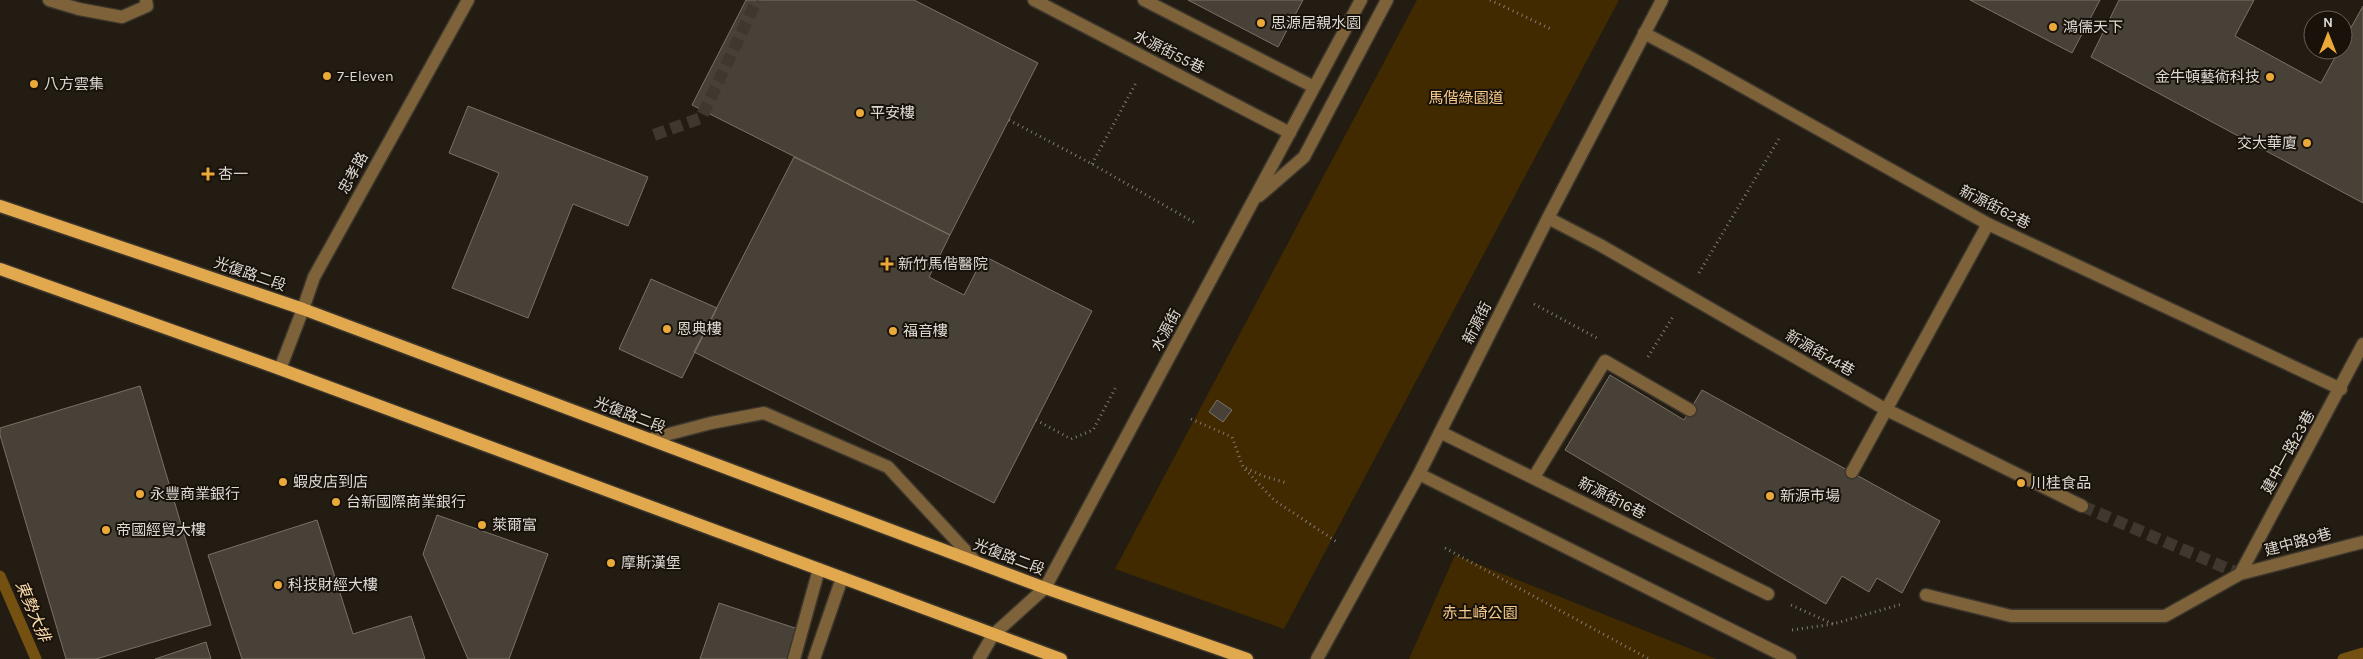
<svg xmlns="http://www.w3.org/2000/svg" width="2363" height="659" viewBox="0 0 2363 659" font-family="Karla,'Noto Sans TC',sans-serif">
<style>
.green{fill:#422a00}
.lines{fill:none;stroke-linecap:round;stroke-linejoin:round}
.stream{stroke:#755111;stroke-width:11}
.building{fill:#484137;stroke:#7a7267}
.minor-tunnel{stroke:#3e382f;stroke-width:12;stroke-dasharray:12 6;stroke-linecap:butt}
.minor-casing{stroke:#3c362d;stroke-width:15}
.major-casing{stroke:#3c362d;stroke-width:15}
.path{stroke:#817c74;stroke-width:3;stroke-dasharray:1 4;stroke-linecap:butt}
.minor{stroke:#7e6239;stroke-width:12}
.major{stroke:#e2a84d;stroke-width:12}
.poi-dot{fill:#eba939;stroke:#19120a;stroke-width:2}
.labels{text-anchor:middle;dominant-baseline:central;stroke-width:4;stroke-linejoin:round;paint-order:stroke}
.poi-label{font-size:15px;fill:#dcd8d2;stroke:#19120a;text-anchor:start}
.street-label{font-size:15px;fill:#dcd8d2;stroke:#19120a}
.park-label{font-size:15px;fill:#f8cc8c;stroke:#19120a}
.water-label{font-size:16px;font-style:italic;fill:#ffdeae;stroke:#19120a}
</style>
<rect width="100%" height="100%" fill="#221c12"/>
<path class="green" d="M1417,0H1619L1284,629L1115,569Z
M1455,555L1716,659H1409Z"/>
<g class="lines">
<path class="stream" d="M0,576L36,659
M2343,659L2363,653"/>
</g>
<path class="building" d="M746,0H914L1038,63L950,235L692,105Z
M1188,0H1303L1278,47Z
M1970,0H2100L2072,53Z
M2119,0H2254L2235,36L2321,83L2339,50H2343V42L2363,6V203L2091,57Z
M468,106L648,177L628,226L573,204L528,318L452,288L499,173L449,153Z
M794,157L950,235L929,277L964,295L984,256L1092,311L994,503L694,352Z
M651,279L717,308L682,378L619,349Z
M1610,375L1684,420L1702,390L1940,521L1902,593L1877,578L1869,592L1842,576L1826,604L1565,450Z
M140,386L211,625L96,659H66L0,435V428Z
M1217,400L1232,410L1223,422L1209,412Z
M437,515L548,554L509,659H468L423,554Z
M317,520L353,634L411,616L425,659H242L208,555Z
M719,603L798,629L788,659H700Z
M206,642L211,659H155Z"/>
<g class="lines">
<path class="minor-tunnel" d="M654,135L701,118L757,0
M2082,506L2240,574"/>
<defs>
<path id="minor" d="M49,0L79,9L122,17L147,6L146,0
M1034,0L1290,133
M1144,0L1314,87
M1644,33L1693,59L1988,224L2341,389
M1259,196L1304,157L1387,0
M1548,218L1600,245L1885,409L2082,506
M280,369L303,309L314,277L468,0
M1440,432L1768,594
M650,439L711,423L764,413L888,467L976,562
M1852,472L1988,224
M1419,474L1790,659
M1534,477L1605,361L1690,410
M2240,574L2363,344
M1926,595L2011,616H2165L2240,574L2363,542
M794,659L819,569
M814,659L842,578
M979,659L993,635L1045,588L1361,0
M1317,659L1419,474L1548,218L1662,0"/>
<path id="major" d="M0,206L303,309L1045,588L1247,659
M0,269L280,369L1061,659"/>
</defs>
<use href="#minor" class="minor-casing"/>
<use href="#major" class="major-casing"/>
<path class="path" d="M1490,0L1553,30
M1009,120L1092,164L1197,224
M1092,164L1137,81
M1699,273L1780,137
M1534,304L1597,338
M1648,357L1674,315
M1191,419L1232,437L1243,467L1274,500L1337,542
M1036,420L1071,439L1093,430L1117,385
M1246,468L1263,476L1287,483
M1445,548L1649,659
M1791,605L1833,624
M1792,630L1833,624L1902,604"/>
<use href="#minor" class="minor"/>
<use href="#major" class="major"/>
</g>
<g class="poi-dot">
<circle cx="1261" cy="23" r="5"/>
<circle cx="2053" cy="27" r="5"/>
<circle cx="327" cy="76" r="5"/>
<circle cx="2270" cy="77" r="5"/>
<circle cx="34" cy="84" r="5"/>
<circle cx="860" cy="113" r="5"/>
<circle cx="2307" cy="143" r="5"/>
<path d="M205.5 166.5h5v5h5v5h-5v5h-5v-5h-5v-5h5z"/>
<path d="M884.5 256.5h5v5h5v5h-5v5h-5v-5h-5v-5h5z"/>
<circle cx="667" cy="329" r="5"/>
<circle cx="893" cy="331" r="5"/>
<circle cx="283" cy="482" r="5"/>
<circle cx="2021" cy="483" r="5"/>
<circle cx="140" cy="494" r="5"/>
<circle cx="1770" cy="496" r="5"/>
<circle cx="336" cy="502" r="5"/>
<circle cx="482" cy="525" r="5"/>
<circle cx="106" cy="530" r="5"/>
<circle cx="611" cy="563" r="5"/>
<circle cx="278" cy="585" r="5"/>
</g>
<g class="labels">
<g class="poi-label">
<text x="1271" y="23">思源居親水園</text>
<text x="2063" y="27">鴻儒天下</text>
<text x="337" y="76">7-Eleven</text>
<text x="2260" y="77" text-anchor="end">金牛頓藝術科技</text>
<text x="44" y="84">八方雲集</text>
<text x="870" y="113">平安樓</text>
<text x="2297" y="143" text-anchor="end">交大華廈</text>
<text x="218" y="174">杏一</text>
<text x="898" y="264">新竹馬偕醫院</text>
<text x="677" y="329">恩典樓</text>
<text x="903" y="331">福音樓</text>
<text x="293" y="482">蝦皮店到店</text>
<text x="2031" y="483">川桂食品</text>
<text x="150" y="494">永豐商業銀行</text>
<text x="1780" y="496">新源市場</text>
<text x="346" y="502">台新國際商業銀行</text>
<text x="492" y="525">萊爾富</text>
<text x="116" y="530">帝國經貿大樓</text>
<text x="621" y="563">摩斯漢堡</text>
<text x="288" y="585">科技財經大樓</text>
</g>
<g class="street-label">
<text transform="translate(1169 52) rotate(27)">水源街55巷</text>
<text transform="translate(353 173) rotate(-61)">忠孝路</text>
<text transform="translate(1995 207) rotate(27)">新源街62巷</text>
<text transform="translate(250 274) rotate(19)">光復路二段</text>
<text transform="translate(1477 323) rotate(-63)">新源街</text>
<text transform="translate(1166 330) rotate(-62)">水源街</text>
<text transform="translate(1820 353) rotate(30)">新源街44巷</text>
<text transform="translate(630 415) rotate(21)">光復路二段</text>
<text transform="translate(2288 452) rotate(-61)">建中一路23巷</text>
<text transform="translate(1612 498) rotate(27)">新源街16巷</text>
<text transform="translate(2298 542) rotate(-15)">建中路9巷</text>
<text transform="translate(1009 557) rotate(21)">光復路二段</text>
</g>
<g class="park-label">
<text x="1466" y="98">馬偕綠園道</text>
<text x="1480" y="613">赤土崎公園</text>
</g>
<g class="water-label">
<text transform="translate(33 611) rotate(67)">東勢大排</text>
</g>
</g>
<g transform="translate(2328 35)"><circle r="24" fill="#19120a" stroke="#67615a"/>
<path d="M0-4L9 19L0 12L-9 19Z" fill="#eba939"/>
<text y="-8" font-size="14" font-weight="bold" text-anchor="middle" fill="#dcd8d2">N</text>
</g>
</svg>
